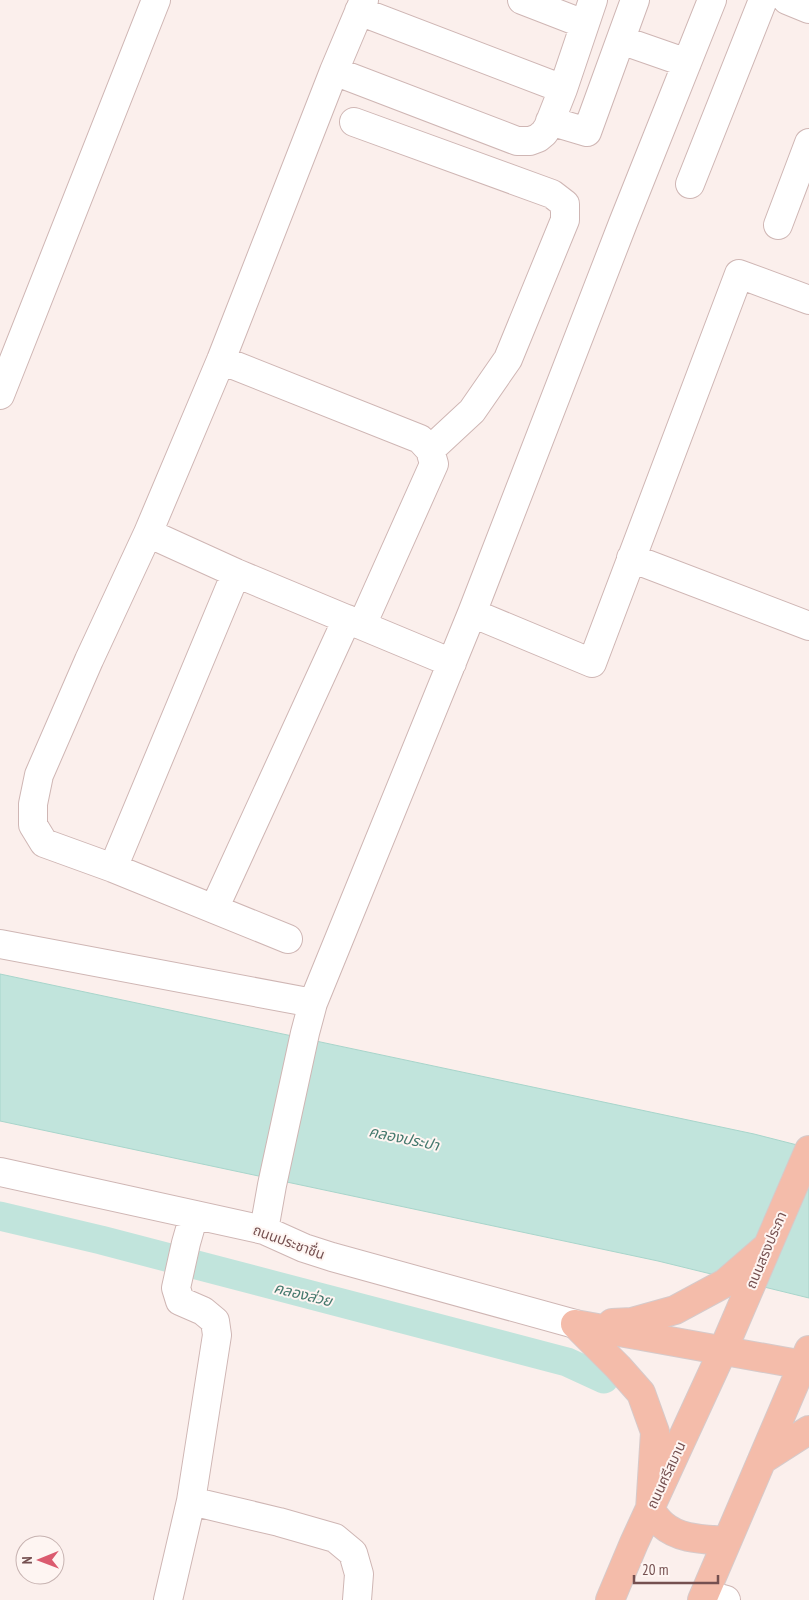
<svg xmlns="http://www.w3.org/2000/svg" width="809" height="1600" viewBox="0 0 809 1600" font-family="'PT Sans Narrow','Noto Sans Thai',sans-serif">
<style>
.water{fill:#c1e4dc;stroke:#a8d5cb}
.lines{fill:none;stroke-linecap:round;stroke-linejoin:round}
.canal{stroke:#c1e4dc;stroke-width:29}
.minor-casing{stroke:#cfb6b4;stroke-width:30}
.major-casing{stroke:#d6caca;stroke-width:30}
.minor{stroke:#fff;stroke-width:28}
.major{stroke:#f4bcaa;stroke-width:28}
.labels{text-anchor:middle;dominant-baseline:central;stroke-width:4;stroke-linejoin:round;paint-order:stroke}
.street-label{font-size:14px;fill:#755050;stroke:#fef5f2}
.water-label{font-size:15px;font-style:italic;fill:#44786d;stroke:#fef5f2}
</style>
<rect width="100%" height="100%" fill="#fbefec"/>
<path class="water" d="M0,974L754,1134L809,1148V1298L658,1261L0,1121Z"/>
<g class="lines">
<path class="canal" d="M0,1216L101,1240L567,1362L604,1379"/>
<defs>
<path id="minor" d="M522,0L584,24
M787,0L809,9
M359,11L563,89
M621,40L687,63
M334,71L517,141H530L538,138L544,133L548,127L563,89L593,0
M550,121L587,132L635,0
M354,122L552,194L565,204V220L508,359L472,411L430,450
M690,184L763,0
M778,225L809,143
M221,360L420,439L430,450L434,464L362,625
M0,395L156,0
M148,533L236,573L452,663
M631,558L809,626
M472,613L592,663L739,274L809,300
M113,868L236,573
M214,909L347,619
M288,939L113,868L44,843L33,825V804L39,775L89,660L148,533L221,360L334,71L364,0
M0,944L313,1003
M0,1172L264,1230L304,1248L332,1257L575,1324
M264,1230L272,1185L305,1033L313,1003L472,613L623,223L712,0
M191,1501L279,1522L335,1538L353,1553L359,1574L357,1600
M705,1594L726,1600
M168,1600L191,1501L217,1335L215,1321L203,1311L180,1301L176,1288L186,1243L194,1215"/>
<path id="major" d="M612,1323L632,1322L675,1310L725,1283L763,1250
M575,1324L618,1367L641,1393L655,1432L650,1510C654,1515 658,1521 663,1525C680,1540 706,1539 727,1541
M575,1324L809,1366
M762,1460L809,1430
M610,1600L634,1543L723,1350L809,1150
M702,1600L809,1350"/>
</defs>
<use href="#minor" class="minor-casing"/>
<use href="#major" class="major-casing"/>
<use href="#minor" class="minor"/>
<use href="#major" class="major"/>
</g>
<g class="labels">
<g class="street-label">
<text transform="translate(289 1242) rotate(20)">ถนนประชาชื่น</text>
<text transform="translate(766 1250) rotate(-67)">ถนนสรงประภา</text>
<text transform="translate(666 1475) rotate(-65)">ถนนศรีสมาน</text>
</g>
<g class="water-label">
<text transform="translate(404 1138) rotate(12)">คลองประปา</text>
<text transform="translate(303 1294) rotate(14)">คลองส่วย</text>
</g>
</g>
<g transform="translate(40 1560) rotate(269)"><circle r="24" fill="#fef5f2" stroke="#c7b3b1"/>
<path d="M0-4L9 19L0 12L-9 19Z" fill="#db5b6f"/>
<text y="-8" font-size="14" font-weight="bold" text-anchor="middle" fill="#755050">N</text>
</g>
<path d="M634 1575v8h84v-8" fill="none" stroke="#755050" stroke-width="2.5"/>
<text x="642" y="1575" font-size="15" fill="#755050" stroke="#fef5f2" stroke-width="4" paint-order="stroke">20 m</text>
</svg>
